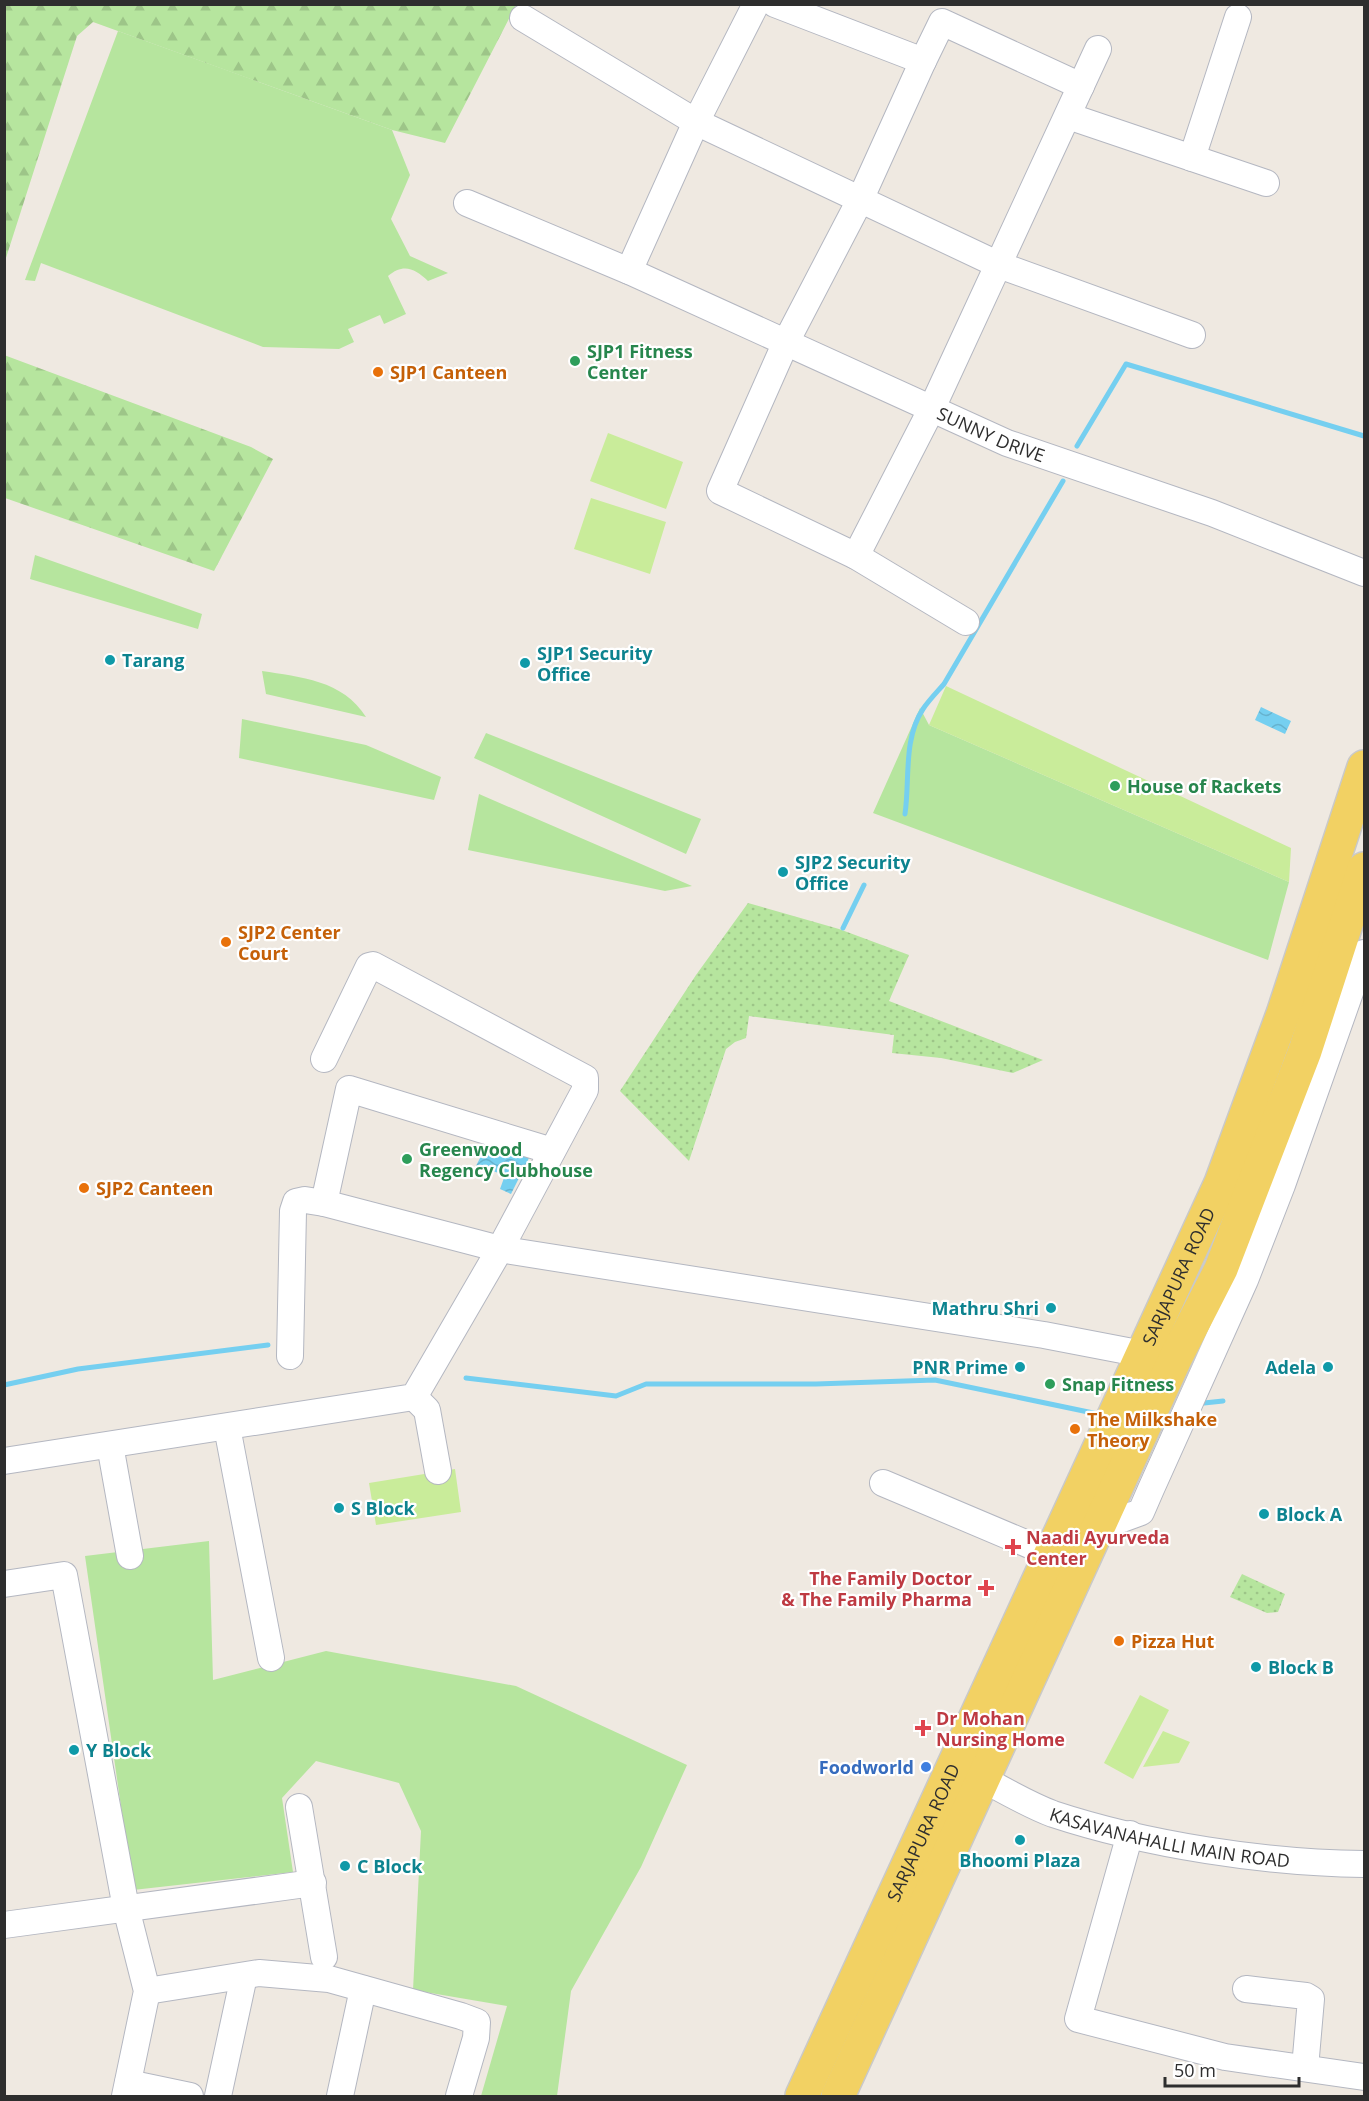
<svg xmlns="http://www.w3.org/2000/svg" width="1369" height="2101" viewBox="0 0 1369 2101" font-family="'Open Sans',sans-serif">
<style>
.grass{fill:#b6e59e}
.forest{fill:url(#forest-firs)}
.park{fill:url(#park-dots)}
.pitch{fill:#c9ec9a}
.water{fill:url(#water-waves)}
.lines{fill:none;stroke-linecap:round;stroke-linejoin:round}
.stream{stroke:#75cff0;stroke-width:5}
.minor-casing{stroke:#b4b7c1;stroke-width:28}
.major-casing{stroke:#c9c9c9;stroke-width:36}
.minor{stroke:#fff;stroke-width:26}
.major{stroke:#f2d163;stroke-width:33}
.leisure-dot{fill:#2e9e5b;stroke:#fff;stroke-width:2}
.food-dot{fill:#e8710a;stroke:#fff;stroke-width:2}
.culture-dot{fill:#0f9aa8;stroke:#fff;stroke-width:2}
.health-dot{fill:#e0444e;stroke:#fff;stroke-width:2}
.shop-dot{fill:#3f7fe0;stroke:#fff;stroke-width:2}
.labels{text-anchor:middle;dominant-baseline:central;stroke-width:4.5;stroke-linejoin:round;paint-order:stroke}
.leisure-label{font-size:18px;font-weight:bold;fill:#27864d;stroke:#fff;text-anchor:start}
.food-label{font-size:18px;font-weight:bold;fill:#c56008;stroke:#fff;text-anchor:start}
.street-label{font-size:18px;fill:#2e2e2e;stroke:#fff}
.culture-label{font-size:18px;font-weight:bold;fill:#0d838f;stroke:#fff;text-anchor:start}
.health-label{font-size:18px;font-weight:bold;fill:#be3a42;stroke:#fff;text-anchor:start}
.shop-label{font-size:18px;font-weight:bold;fill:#366cbe;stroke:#fff;text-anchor:end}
</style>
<defs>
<pattern id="forest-firs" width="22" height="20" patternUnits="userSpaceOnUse" patternTransform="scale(1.5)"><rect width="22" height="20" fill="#b6e59e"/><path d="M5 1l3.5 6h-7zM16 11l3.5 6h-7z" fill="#9dc588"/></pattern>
<pattern id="park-dots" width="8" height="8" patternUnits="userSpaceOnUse" patternTransform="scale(1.5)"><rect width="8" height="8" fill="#b6e59e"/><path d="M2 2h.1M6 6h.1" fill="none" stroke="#9dc588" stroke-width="1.8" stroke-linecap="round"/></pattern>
<pattern id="water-waves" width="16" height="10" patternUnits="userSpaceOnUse" patternTransform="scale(1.5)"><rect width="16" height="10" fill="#75cff0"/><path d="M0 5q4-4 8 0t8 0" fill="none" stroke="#66b2ce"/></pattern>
</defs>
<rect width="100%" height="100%" fill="#efe9e1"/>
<path class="grass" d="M118,31L392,130L410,175L391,219L410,256L448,273L428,281C415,268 403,263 388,276L406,314L384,324L380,315L348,329L354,342L339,349L263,347L41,263L35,281L25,280Z
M35,555L202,614L198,629L30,579Z
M262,671C300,677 343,680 366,717L266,694Z
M920,708L929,725L1289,882L1268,960L873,813Z
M242,719L366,745L441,777L434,800L239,758Z
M486,733L701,819L686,854L474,758Z
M479,794L692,886L665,891L468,850Z
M209,1541L213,1680L326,1651L516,1686L687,1765L641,1867L571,1991L557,2096H481L507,2006L413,1990L421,1831L399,1783L316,1761L282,1798L293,1872L133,1890L85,1556Z"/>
<path class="forest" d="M5,5H516L445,143L392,130L93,22L77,36L5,261Z
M4,355L251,447L273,459L214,571L5,498Z"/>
<path class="park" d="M748,903L839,929L909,955L889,1001L1043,1060L1013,1073L941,1058L892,1053L894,1035L749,1016L746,1038L735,1042L726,1049L689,1161L620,1091L696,975Z
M1242,1574L1285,1594L1278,1612L1267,1613L1230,1597Z"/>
<path class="pitch" d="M608,433L683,462L666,509L590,481Z
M591,498L666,522L650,574L574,549Z
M946,686L1291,848L1289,882L929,725Z
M455,1469L461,1512L376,1525L369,1483Z
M1140,1695L1169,1710L1133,1779L1104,1763Z
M1163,1731L1190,1742L1179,1763L1143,1767Z"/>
<path class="water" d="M1261,707L1291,721L1285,734L1255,720Z
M487,1144L529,1158L511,1194L500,1189L504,1178L502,1174L476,1166Z"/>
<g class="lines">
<path class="stream" d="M1077,446L1126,364L1364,436
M905,814C910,780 903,739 923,709C929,700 937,692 944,684L1063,481
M843,928L864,885
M466,1378L616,1396L646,1384H816L935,1380L1098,1414
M4,1385L78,1369L268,1345
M1204,1403L1223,1401"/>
<defs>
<g id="minor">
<path d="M775,4L923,61L942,22L1081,86"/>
<path d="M523,18L696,122L999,265L1192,335"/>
<path d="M923,61L860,200L786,342L720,491L856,556L966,622"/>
<path d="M1068,116L1266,183"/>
<path d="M1192,158L1238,17"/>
<path id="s1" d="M467,203L629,271L1007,443L1212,513L1364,573"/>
<path d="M629,271L696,122L756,4"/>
<path d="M856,556L932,408L1098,49"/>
<path d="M500,1249L324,1203L349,1089L552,1151"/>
<path d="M511,1251L1044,1335L1143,1354"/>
<path d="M290,1356L293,1211L296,1202L305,1200L324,1203"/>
<path d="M414,1397L427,1410L438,1471"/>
<path d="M227,1427L271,1658"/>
<path d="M110,1445L130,1556"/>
<path d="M4,1461L414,1397L500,1249L585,1090V1078L373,965L369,966L324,1059"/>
<path d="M883,1483L1051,1554"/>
<path d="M1100,1527L1141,1512L1151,1489L1245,1280L1282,1185L1364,953"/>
<path d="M4,1584L64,1575L126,1908L147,1991L125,2096"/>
<path id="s2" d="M983,1779C1005,1791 1029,1805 1053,1814C1147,1845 1266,1863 1364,1864"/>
<path d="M299,1807L324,1957"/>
<path d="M1130,1834L1078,2019L1225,2057L1364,2077"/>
<path d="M4,1925L313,1883"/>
<path d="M1246,1989L1306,1996L1311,1999L1305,2068"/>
<path d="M147,1991L259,1973L329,1979L461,2016L477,2022L476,2038L459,2096"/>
<path d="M128,2083L190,2096"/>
<path d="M218,2096L244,1976"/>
<path d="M340,2096L363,1989"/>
</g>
<g id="major">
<path id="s3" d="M802,2096L1221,1183L1283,1014L1364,767"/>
<path d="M838,2096L1176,1357L1221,1269L1305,1051L1364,869"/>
</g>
</defs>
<use href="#minor" class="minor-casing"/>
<use href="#major" class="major-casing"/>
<use href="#minor" class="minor"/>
<use href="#major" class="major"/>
</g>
<g class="leisure-dot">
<circle cx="575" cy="361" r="6"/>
<circle cx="1115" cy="786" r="6"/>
<circle cx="407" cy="1159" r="6"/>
<circle cx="1050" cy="1384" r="6"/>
</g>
<g class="food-dot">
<circle cx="378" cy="372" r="6"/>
<circle cx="226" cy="942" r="6"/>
<circle cx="84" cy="1188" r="6"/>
<circle cx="1075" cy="1429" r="6"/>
<circle cx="1119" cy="1641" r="6"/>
</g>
<g class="culture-dot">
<circle cx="110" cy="660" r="6"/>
<circle cx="525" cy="663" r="6"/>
<circle cx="783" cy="872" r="6"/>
<circle cx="1051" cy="1308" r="6"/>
<circle cx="1020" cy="1367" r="6"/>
<circle cx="1328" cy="1367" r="6"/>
<circle cx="339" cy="1508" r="6"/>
<circle cx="1264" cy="1514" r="6"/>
<circle cx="1256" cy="1667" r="6"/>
<circle cx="74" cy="1750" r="6"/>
<circle cx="1020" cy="1840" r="6"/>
<circle cx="345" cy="1866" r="6"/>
</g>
<g class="health-dot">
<path d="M1010 1538h6v6h6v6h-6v6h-6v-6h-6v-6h6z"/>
<path d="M983 1579h6v6h6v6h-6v6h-6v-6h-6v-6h6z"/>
<path d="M920 1719h6v6h6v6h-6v6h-6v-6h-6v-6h6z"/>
</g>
<circle class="shop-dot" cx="926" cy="1767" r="6"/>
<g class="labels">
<g class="leisure-label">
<text x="587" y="351">SJP1 Fitness<tspan x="587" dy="21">Center</tspan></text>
<text x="1127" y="786">House of Rackets</text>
<text x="419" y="1149">Greenwood<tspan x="419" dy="21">Regency Clubhouse</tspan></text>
<text x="1062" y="1384">Snap Fitness</text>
</g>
<g class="food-label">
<text x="390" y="372">SJP1 Canteen</text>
<text x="238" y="932">SJP2 Center<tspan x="238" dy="21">Court</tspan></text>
<text x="96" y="1188">SJP2 Canteen</text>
<text x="1087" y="1419">The Milkshake<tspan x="1087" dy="21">Theory</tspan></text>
<text x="1131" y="1641">Pizza Hut</text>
</g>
<g class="street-label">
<text stroke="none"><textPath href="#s1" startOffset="573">SUNNY DRIVE</textPath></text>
<text stroke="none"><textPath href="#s3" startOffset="902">SARJAPURA ROAD</textPath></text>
<text stroke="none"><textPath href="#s3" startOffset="290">SARJAPURA ROAD</textPath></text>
<text stroke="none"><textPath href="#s2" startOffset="198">KASAVANAHALLI MAIN ROAD</textPath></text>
</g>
<g class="culture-label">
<text x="537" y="653">SJP1 Security<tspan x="537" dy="21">Office</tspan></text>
<text x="122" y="660">Tarang</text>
<text x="795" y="862">SJP2 Security<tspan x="795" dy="21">Office</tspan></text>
<text x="1039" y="1308" text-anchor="end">Mathru Shri</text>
<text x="1008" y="1367" text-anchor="end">PNR Prime</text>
<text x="1316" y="1367" text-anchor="end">Adela</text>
<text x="351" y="1508">S Block</text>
<text x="1276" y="1514">Block A</text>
<text x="1268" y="1667">Block B</text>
<text x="86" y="1750">Y Block</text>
<text x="1020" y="1860" text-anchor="middle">Bhoomi Plaza</text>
<text x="357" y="1866">C Block</text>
</g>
<g class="health-label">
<text x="1026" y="1537">Naadi Ayurveda<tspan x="1026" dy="21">Center</tspan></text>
<text x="972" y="1578" text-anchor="end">The Family Doctor<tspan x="972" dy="21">&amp; The Family Pharma</tspan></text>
<text x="936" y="1718">Dr Mohan<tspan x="936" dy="21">Nursing Home</tspan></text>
</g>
<g class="shop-label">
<text x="914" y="1767">Foodworld</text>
</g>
</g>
<rect width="1369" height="2101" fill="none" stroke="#2e2e2e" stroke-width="12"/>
<path d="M1165 2077v9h134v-9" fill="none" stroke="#2e2e2e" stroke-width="3"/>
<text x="1174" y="2077" font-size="18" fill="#2e2e2e" stroke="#ffffff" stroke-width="4.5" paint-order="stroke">50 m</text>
</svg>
